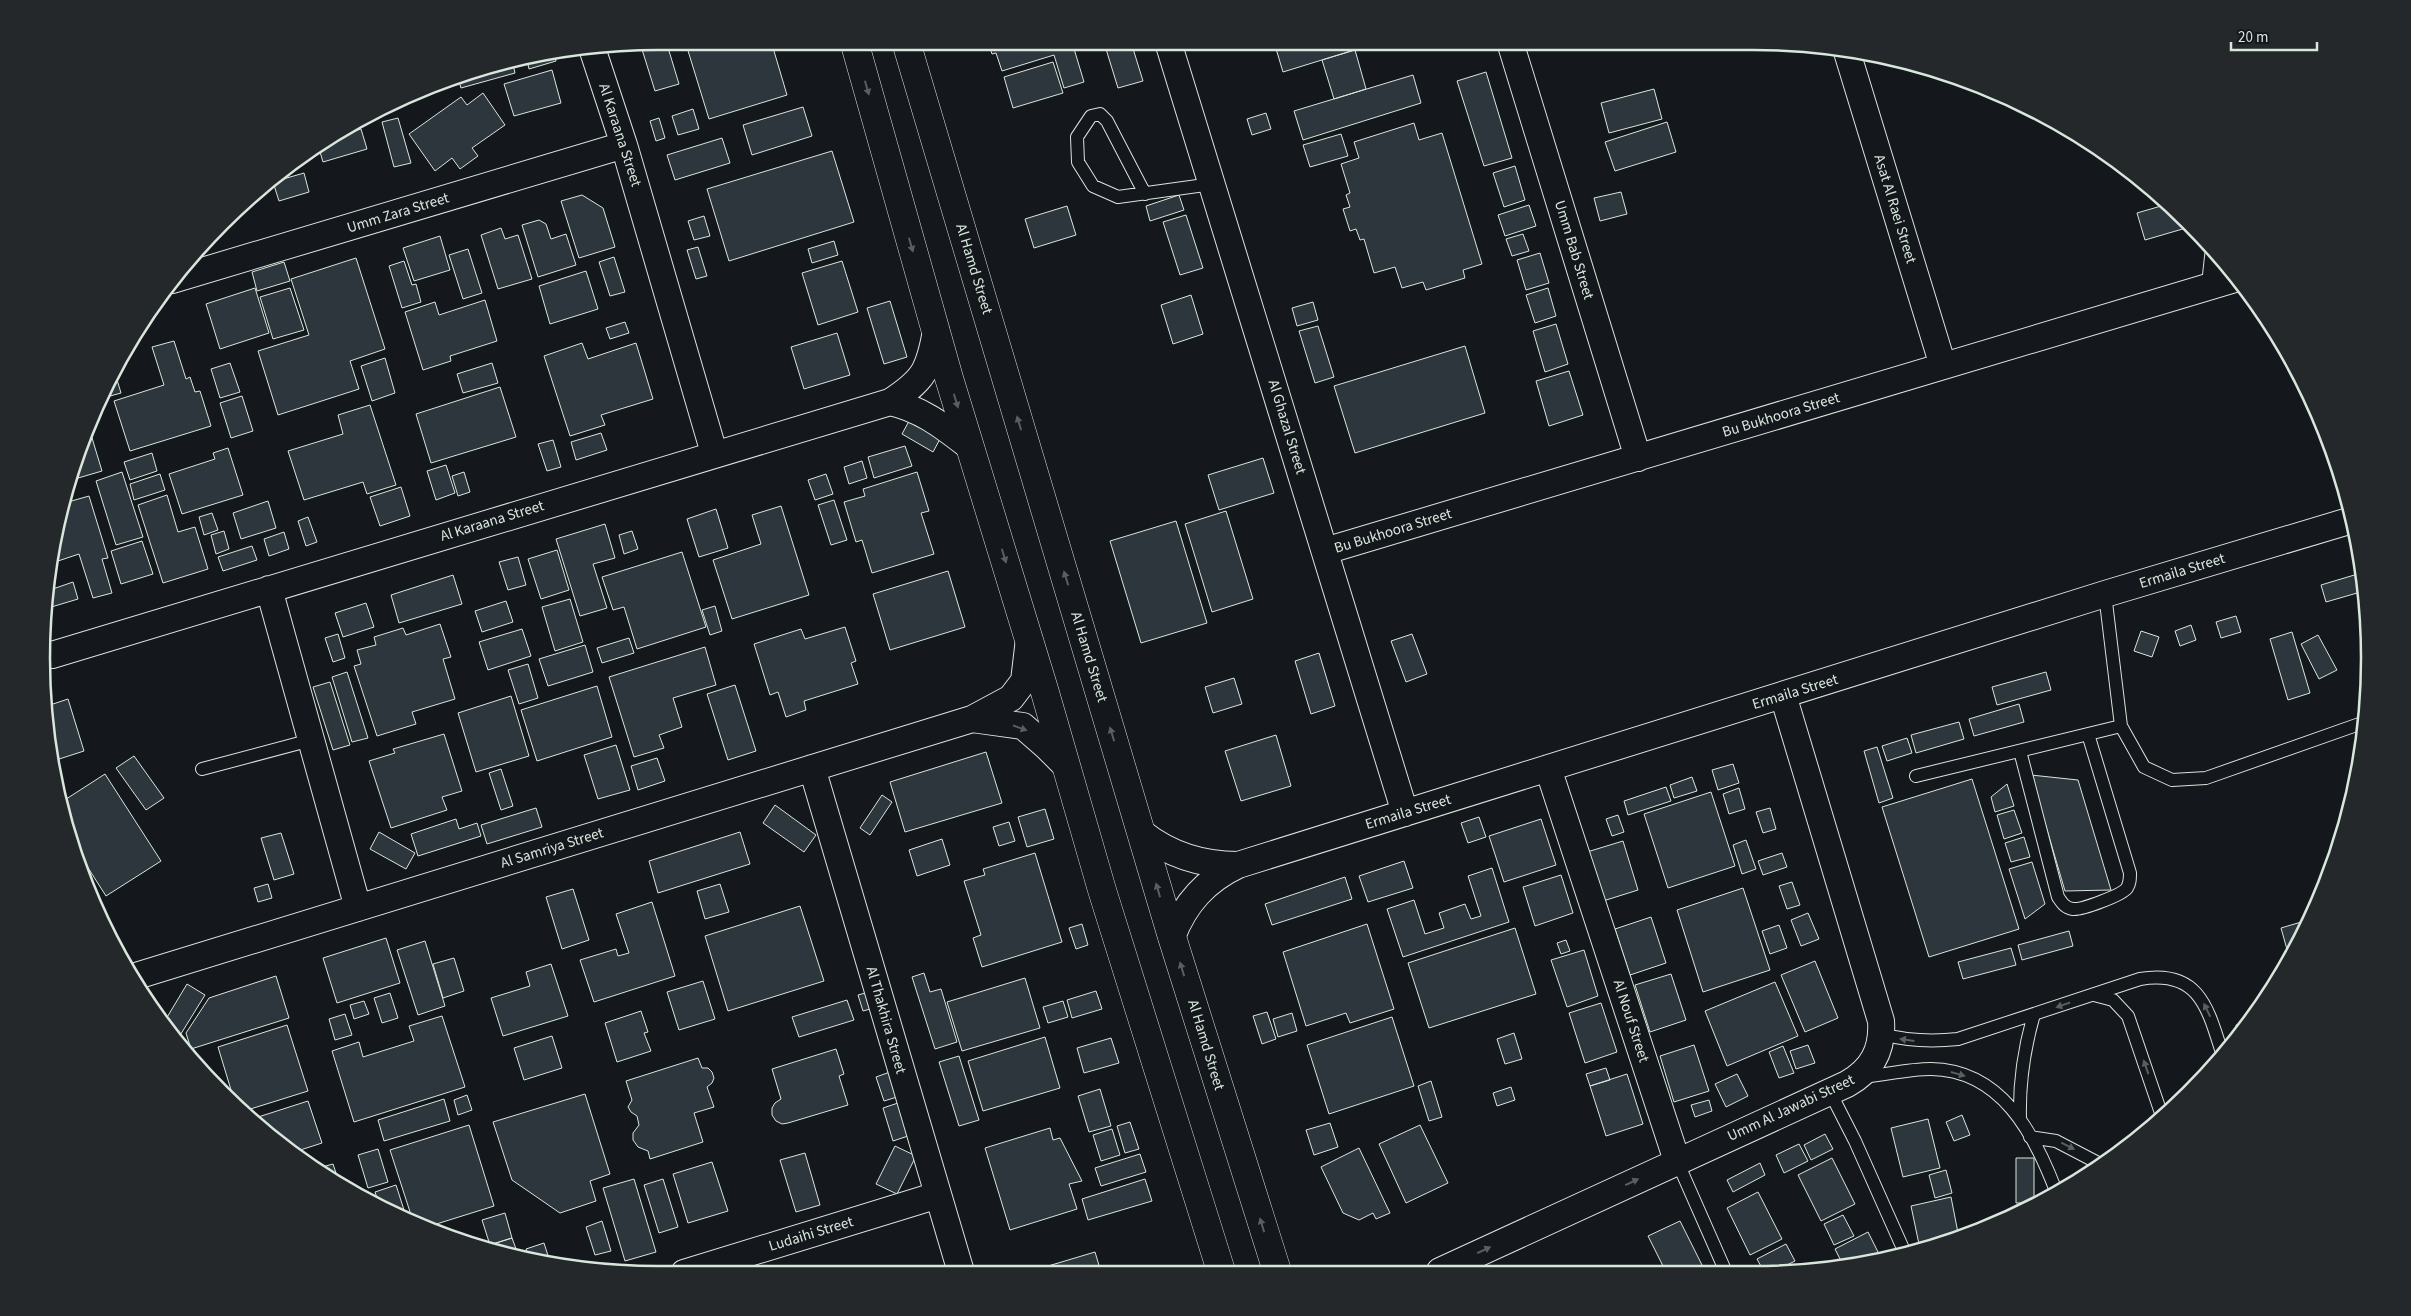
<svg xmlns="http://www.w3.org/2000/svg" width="2411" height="1316" viewBox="0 0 2411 1316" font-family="'Source Sans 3',sans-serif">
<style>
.building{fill:#2c363c;stroke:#d8e6dc}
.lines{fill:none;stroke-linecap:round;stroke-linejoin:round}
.service-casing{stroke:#d8e6dc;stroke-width:14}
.minor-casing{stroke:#d8e6dc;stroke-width:28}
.tertiary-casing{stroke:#d8e6dc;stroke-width:29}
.service{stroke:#14181c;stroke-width:12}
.minor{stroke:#14181c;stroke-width:26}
.tertiary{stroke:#14181c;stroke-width:28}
.oneway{fill:#59605f}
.labels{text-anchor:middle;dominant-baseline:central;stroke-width:4;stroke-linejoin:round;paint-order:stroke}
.street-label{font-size:15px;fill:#d8e6dc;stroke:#14181c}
.rim{fill:none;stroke:#d8e6dc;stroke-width:2.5}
</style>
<rect width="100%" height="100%" fill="#14181c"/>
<path class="building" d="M666,41L679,84L655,91L640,43Z
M685,41H771L787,95L709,119Z
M988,42H1072L1084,82L1064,88L1054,55L1002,71L996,53L992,54Z
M1131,42L1143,81L1118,88L1106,49Z
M1274,42H1380L1283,72Z
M1355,50L1366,89L1334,99L1322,60Z
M554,51L556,61L529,69L526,56Z
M512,60L515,73L461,88L457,75Z
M1053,62L1063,93L1013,108L1004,77Z
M552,70L561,103L514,116L504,84Z
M1486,72L1512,158L1484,166L1457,81Z
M1413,75L1421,103L1303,140L1294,111Z
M1654,89L1662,119L1609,133L1601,103Z
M483,93L505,125L472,148L478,156L460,169L452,158L435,171L409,134L461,97L467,105Z
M803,107L812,136L752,155L743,125Z
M693,109L699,129L678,135L672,116Z
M1266,113L1271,129L1252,135L1247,119Z
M398,118L411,163L394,167L382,122Z
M659,118L665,138L656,141L650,121Z
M1667,122L1676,152L1615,171L1605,142Z
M1414,123L1419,140L1442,133L1482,264L1463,270L1465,278L1426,290L1423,282L1402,288L1395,267L1374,273L1364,239L1360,240L1356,229L1350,231L1343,209L1350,207L1346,195L1350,193L1341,164L1359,158L1354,142Z
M361,129L367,149L323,162L318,145L329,138Z
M1341,134L1348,156L1310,167L1303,145Z
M722,138L730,163L675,180L667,155Z
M832,151L854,222L729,261L707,189Z
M1515,166L1525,200L1504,207L1493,173Z
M304,173L309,192L279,201L273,182Z
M1621,192L1627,214L1600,221L1594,198Z
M582,195L603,208L615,247L579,258L561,201Z
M1179,195L1184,210L1150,221L1146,206Z
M2168,204L2184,221L2186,228L2145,240L2137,213Z
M1529,205L1536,226L1505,236L1498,215Z
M1067,206L1076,235L1034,248L1025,219Z
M1186,215L1203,268L1180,275L1163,222Z
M704,216L710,236L694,240L688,221Z
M539,220L546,224L551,239L566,234L576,265L538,277L522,225Z
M501,228L505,239L518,235L532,279L498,289L481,235Z
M1523,234L1529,251L1512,256L1506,239Z
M440,236L450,270L414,281L403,248Z
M834,241L838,255L812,263L808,249Z
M698,247L707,276L696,279L687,250Z
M468,249L482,293L463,299L449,255Z
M1540,253L1549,283L1526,290L1517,260Z
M614,257L625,292L610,296L599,262Z
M356,258L385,349L350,361L359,389L278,415L258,351L309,335L291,279Z
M404,261L412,285L416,284L421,302L402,308L389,266Z
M842,261L858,312L818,325L802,273Z
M284,262L290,281L257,291L252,272Z
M586,271L598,309L550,324L539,286Z
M255,288L269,333L220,349L206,304Z
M290,288L304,330L273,339L260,297Z
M1548,288L1556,316L1535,323L1526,295Z
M1191,295L1203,334L1173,344L1161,305Z
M485,300L497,341L450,356L451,361L423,370L405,312L435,302L439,315Z
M890,301L907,357L884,364L867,308Z
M1313,302L1318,320L1297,326L1292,308Z
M625,322L629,333L610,339L606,328Z
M1556,324L1568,364L1545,372L1533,331Z
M1318,326L1334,377L1315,383L1299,331Z
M837,333L850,375L804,389L791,347Z
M174,341L186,379L190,377L195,392L200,391L211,426L130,451L114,401L164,385L152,347Z
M582,343L588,359L636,343L653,399L601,415L605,425L570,436L544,356Z
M1465,346L1485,413L1355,453L1334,386Z
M385,358L395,393L372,401L361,366Z
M230,363L240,392L220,398L211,369Z
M492,363L498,383L463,393L457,374Z
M1569,371L1583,415L1549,426L1536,381Z
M115,373L121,393L103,398L102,395Z
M500,387L516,437L431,463L416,414Z
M242,396L253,431L231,438L220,403Z
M370,405L396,485L367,494L363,482L304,500L288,451L343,434L338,415Z
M909,421L940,439L933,452L902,434Z
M89,428L102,471L68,481L86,429Z
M601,433L607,450L576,460L571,442Z
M553,440L561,467L547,471L538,444Z
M905,446L912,466L874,478L868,457Z
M228,448L243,495L182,514L169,474L215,459L213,453Z
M152,453L157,471L130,480L124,462Z
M1263,458L1274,493L1219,510L1208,475Z
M862,461L867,478L849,484L844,467Z
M446,465L455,493L436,500L427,471Z
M122,472L143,537L116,545L96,481Z
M464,472L470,492L458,496L452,476Z
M917,472L929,511L921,513L934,554L872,573L862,540L856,542L844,502L865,496L863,489Z
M160,474L165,490L134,500L130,484Z
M826,474L833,494L815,500L808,480Z
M401,487L410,516L380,526L370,497Z
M167,495L178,532L195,527L208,569L163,583L138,505Z
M89,496L108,558L102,559L112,593L93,598L79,554L52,563L61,504Z
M834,500L847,540L831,545L818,505Z
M268,501L276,528L241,539L233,513Z
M781,506L809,595L732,619L713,560L761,544L752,515Z
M716,509L728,548L699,557L687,519Z
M1226,511L1253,599L1212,612L1185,524Z
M212,513L218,530L204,535L199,517Z
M308,517L317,542L306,546L298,521Z
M1176,521L1207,623L1141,643L1110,541Z
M605,524L615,558L593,564L607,608L580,616L556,539Z
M224,531L229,549L216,554L211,535Z
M632,531L638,549L624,554L619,535Z
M284,532L289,549L269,556L264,539Z
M142,541L153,574L121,584L111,551Z
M252,546L257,560L223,571L218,557Z
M557,550L569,590L541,599L528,559Z
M682,552L706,627L637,649L624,607L613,610L602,577Z
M518,557L526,585L508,590L499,562Z
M948,571L965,627L890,650L873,594Z
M2361,573L2364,591L2326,602L2321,585Z
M453,575L462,604L399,623L391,595Z
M73,582L78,599L48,608L45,601L47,591Z
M570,599L583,642L555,651L542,607Z
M506,601L513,622L482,632L475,611Z
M366,603L374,627L343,637L335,613Z
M715,606L722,631L710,635L702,610Z
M2236,616L2241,632L2221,638L2216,622Z
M2368,616V637L2362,618Z
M440,624L451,657L443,659L455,699L412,712L416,724L377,736L354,666L361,664L357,650L376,645L374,637L403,628L406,635Z
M2191,625L2196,640L2180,646L2175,631Z
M845,627L856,661L851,663L858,684L804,701L806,710L786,717L778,692L770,695L754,644L801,629L805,639Z
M522,629L531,656L488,670L479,642Z
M2141,631L2159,637L2152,657L2134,651Z
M2292,632L2310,693L2288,700L2270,639Z
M338,634L345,658L333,662L325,638Z
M1412,634L1427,674L1406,682L1391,641Z
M2318,635L2337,670L2319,679L2301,644Z
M629,638L634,653L602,663L597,648Z
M585,645L593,672L548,686L539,659Z
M705,647L716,685L673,698L682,727L659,735L664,748L634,757L609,677Z
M1319,653L1335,706L1311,714L1295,661Z
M528,664L538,698L519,704L508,670Z
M347,672L368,738L352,742L332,677Z
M2046,672L2051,690L1997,705L1992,687Z
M1234,678L1242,704L1213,713L1205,687Z
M330,682L350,745L333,750L313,687Z
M735,685L756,751L728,760L707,694Z
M597,686L612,737L537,761L521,710Z
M511,696L529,756L476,772L458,713Z
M68,699L84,751L53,761L44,707Z
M2019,704L2024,722L1974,736L1969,719Z
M1959,722L1964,739L1916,753L1911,735Z
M444,734L462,791L442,797L447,810L391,828L369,761L395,753L393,749Z
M1276,735L1291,786L1241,801L1225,751Z
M1907,738L1912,753L1887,761L1882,746Z
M616,745L630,790L598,799L584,755Z
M1877,747L1893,798L1879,803L1864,751Z
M986,752L1002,803L905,832L890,782Z
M134,756L164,798L146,810L116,768Z
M657,758L665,781L638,790L631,766Z
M1733,764L1739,783L1718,790L1712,770Z
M501,769L513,806L501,810L489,773Z
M105,774L161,861L106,896L69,838L60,803Z
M2031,775L2078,780L2111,890L2065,891Z
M1692,777L1697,791L1674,798L1670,785Z
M1972,779L2019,929L1929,957L1882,807Z
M2007,784L2014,806L1995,812L1991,797Z
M1666,787L1671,801L1628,815L1624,801Z
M1739,788L1745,809L1729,814L1723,794Z
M1711,792L1735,866L1668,888L1644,814Z
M882,795L892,802L870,835L860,828Z
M775,805L816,835L804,852L763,823Z
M536,808L542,827L487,844L481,825Z
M1770,808L1776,829L1763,833L1756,812Z
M1045,809L1054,839L1027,847L1018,817Z
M2014,810L2022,833L2004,839L1997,815Z
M1618,815L1624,832L1612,836L1606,819Z
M1479,817L1486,837L1468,843L1461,823Z
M456,819L459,829L477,823L481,836L418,856L411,834Z
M1541,819L1556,865L1504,882L1489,836Z
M1009,822L1015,841L999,846L993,827Z
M379,832L415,853L406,869L370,849Z
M740,832L750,864L658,893L649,861Z
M281,833L294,874L274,880L261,838Z
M2024,837L2030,857L2011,862L2005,843Z
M942,839L950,865L917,876L909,850Z
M1746,840L1756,869L1742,874L1733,845Z
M1623,841L1638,890L1603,901L1587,852Z
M1035,853L1062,942L982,967L973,938L981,935L964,881L985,875L983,869Z
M1782,853L1787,867L1763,875L1758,861Z
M1404,861L1413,888L1368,902L1359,876Z
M2032,862L2045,904L2025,919L2009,869Z
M1492,868L1509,922L1403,957L1387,909L1414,900L1425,934L1444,928L1439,913L1465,904L1471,919L1481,916L1468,876Z
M1561,875L1573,913L1535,926L1523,887Z
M1345,877L1352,899L1272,925L1265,904Z
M1792,882L1800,905L1787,909L1779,886Z
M268,884L272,898L258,902L254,888Z
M720,884L729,912L705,919L697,891Z
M1743,888L1770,970L1703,992L1677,910Z
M573,889L589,940L562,949L546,897Z
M652,902L675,976L594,1002L580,960L616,949L618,956L629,953L616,914Z
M800,906L824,981L728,1011L705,936Z
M1808,913L1819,939L1801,946L1791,920Z
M1651,917L1666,963L1630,975L1615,929Z
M2308,920L2290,960L2281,928Z
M1082,924L1088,945L1076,949L1069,928Z
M1367,924L1394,1009L1350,1023L1346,1013L1306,1026L1283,952Z
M1779,925L1787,948L1770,954L1762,931Z
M1515,928L1536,994L1429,1028L1408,963Z
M2069,931L2073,946L2022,960L2018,945Z
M386,938L400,983L337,1003L323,958Z
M1566,940L1570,951L1561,954L1557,943Z
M425,941L445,1006L418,1015L397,950Z
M2011,948L2016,965L1963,979L1958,962Z
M1584,950L1598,996L1567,1007L1551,960Z
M454,958L464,991L443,998L433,964Z
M1815,961L1838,1018L1805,1032L1781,975Z
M551,964L568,1016L503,1036L491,998L530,986L526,972Z
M924,973L930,992L941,989L957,1042L935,1049L912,977Z
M1671,974L1686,1020L1650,1032L1635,985Z
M276,976L289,1018L191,1049L186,1033L209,998Z
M1025,978L1040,1028L962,1051L947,1002Z
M703,981L715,1019L679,1030L667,992Z
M1775,982L1798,1036L1727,1066L1705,1011Z
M187,984L205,995L179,1037L163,1024Z
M1096,991L1102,1009L1072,1018L1067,1000Z
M869,992L874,1008L863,1011L858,995Z
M390,993L398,1018L382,1023L374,998Z
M847,1000L854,1020L799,1037L792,1017Z
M364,1001L369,1014L354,1019L350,1005Z
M1063,1001L1068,1017L1048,1023L1043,1007Z
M1601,1003L1617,1052L1585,1063L1569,1013Z
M641,1011L648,1032L644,1033L651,1051L617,1062L605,1023Z
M1267,1012L1276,1039L1262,1044L1253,1016Z
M1292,1013L1297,1031L1278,1037L1273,1019Z
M345,1014L352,1035L335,1040L329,1019Z
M442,1016L465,1087L354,1122L332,1051L359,1042L363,1057L414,1041L409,1026Z
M1392,1017L1414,1086L1329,1114L1307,1045Z
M2246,1023L2238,1036L2236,1025Z
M287,1025L308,1091L244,1111L235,1103L218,1047Z
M1514,1033L1522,1059L1505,1064L1497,1039Z
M552,1036L562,1068L524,1080L514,1048Z
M1045,1037L1060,1088L983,1111L968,1061Z
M1111,1038L1119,1063L1084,1073L1077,1048Z
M1694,1045L1709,1091L1674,1102L1660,1056Z
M1808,1045L1815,1063L1796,1069L1790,1051Z
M1783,1046L1794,1073L1779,1078L1769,1052Z
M836,1049L844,1074L839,1076L848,1105L788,1123L782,1124L776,1121L772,1115V1108L775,1103L781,1099L772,1069Z
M959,1056L979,1120L959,1126L939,1062Z
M698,1058L702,1068H708L712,1072L714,1078L712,1083L707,1087L714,1107L694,1113L703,1142L650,1159L648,1151L638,1147L633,1140V1133L639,1125L637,1116L631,1112L628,1107L632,1100L626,1081Z
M1606,1068L1610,1080L1590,1086L1586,1074Z
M890,1072L897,1097L884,1101L876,1077Z
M1627,1074L1643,1124L1606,1136L1590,1086Z
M1737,1074L1748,1096L1726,1107L1715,1084Z
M1431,1081L1442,1117L1429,1121L1418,1086Z
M1511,1087L1515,1100L1497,1106L1493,1093Z
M1100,1089L1111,1126L1089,1132L1078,1096Z
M585,1094L610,1174L590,1181L596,1201L560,1213L512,1180L493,1122Z
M467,1095L472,1110L458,1115L454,1100Z
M444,1099L450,1121L384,1141L378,1120Z
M1709,1100L1712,1111L1695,1117L1691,1105Z
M308,1101L322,1143L291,1153L252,1119Z
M898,1103L908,1136L893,1141L883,1108Z
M1962,1115L1970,1135L1954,1141L1946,1122Z
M1928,1119L1940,1168L1903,1177L1891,1128Z
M1130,1122L1139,1149L1125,1153L1117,1126Z
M1330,1123L1338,1147L1314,1155L1306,1130Z
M469,1125L494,1206L430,1226L412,1218L390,1150Z
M1420,1125L1448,1183L1406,1203L1379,1144Z
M1050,1128L1053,1140L1060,1138L1082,1181L1069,1184L1077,1209L1010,1230L985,1148Z
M1112,1129L1120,1155L1101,1161L1093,1135Z
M1825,1134L1833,1149L1811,1160L1804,1145Z
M1799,1144L1808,1161L1784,1173L1776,1155Z
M895,1146L916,1156L897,1194L876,1184Z
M1359,1148L1390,1213L1376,1219L1373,1213L1359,1220L1343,1213L1321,1167Z
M378,1149L388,1182L368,1188L358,1155Z
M805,1153L820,1205L796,1212L780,1160Z
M1140,1154L1146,1172L1101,1186L1095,1168Z
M1832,1158L1855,1204L1821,1221L1798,1175Z
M2016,1158H2034V1201L2031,1203H2016Z
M712,1162L728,1211L688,1223L673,1174Z
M1760,1163L1765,1175L1733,1192L1727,1180Z
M333,1164L340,1185L315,1169Z
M1946,1170L1952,1193L1935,1198L1929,1175Z
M634,1179L656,1252L625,1261L603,1188Z
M663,1179L678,1227L659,1233L644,1185Z
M1145,1179L1152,1201L1088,1220L1082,1199Z
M396,1185L404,1210L397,1212L379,1204L375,1192Z
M1758,1192L1782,1239L1750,1255L1727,1208Z
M1951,1197L1959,1238L1920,1249L1911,1206Z
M505,1213L512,1238L490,1245L482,1220Z
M1843,1215L1854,1236L1834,1245L1824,1224Z
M602,1221L611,1251L595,1255L586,1227Z
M1680,1221L1703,1267L1698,1270H1665L1648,1236Z
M1868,1232L1881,1258L1844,1267L1835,1249Z
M512,1238L519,1257L491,1251L489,1245Z
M544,1243L550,1262L529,1259L526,1249Z
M1786,1244L1795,1261L1777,1270H1763L1757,1259Z
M1095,1252L1101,1272H1028Z"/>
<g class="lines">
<defs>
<path id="service" d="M1145,194L1107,121L1100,114L1091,116L1077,137L1078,162L1093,186L1118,197L1212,184
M2121,726L2144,767L2172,780L2206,778L2365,722
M2020,751L2058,897C2062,903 2065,908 2073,909C2082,910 2122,895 2127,888C2130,883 2130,879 2130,873L2088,734
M202,769L311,740
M1916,776L2121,726L2105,594
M2094,995L2113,1000L2128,1016L2161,1113
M1882,1034C1908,1041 1931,1042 1958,1039L2140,979C2200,969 2208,1009 2223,1056
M1863,1077C1885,1075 1908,1069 1931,1069C2001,1070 2034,1133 2056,1191
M1830,1092L1855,1141L1905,1253
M2020,1118C2019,1081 2024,1049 2034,1014
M2030,1137L2056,1141L2102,1165
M1677,1161L1725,1270"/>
<path id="minor" d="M1168,42L1405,813
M1510,42L1638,458
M592,48L624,145L714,453
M1847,52L1943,366
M172,280L624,145
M2215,285L2218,257
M890,402C922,409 944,427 970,447
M1325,551L2238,278
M269,589L358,908
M43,653L52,655L890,402C924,380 929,370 936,331
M972,719L1023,726L1047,747L1066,766
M812,768L961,1272
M1548,768L1677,1161
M1142,833C1171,856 1202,865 1238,865
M1172,937C1185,903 1206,880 1238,865L2105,594L2352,520
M133,977L972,719L1011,698L1024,681L1029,639
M1440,1271L1847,1084C1872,1070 1883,1050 1881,1021L1783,695
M684,1273L938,1195"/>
<path id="tertiary" d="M854,41L949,378L1044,689L1102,890L1221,1271
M906,42L1172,937L1277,1271"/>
</defs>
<use href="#service" class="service-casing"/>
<use href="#minor" class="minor-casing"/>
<use href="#tertiary" class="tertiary-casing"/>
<use href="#service" class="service"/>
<use href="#minor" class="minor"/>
<use href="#tertiary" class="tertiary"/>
</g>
<defs><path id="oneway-solid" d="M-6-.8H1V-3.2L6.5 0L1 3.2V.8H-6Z" transform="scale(1.25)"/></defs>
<g class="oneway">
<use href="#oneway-solid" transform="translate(867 88) rotate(74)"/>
<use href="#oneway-solid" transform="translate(911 245) rotate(74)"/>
<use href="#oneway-solid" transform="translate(956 401) rotate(73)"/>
<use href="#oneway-solid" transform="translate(1019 423) rotate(-107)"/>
<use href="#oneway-solid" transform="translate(1004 556) rotate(73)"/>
<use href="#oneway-solid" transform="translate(1066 578) rotate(-107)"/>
<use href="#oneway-solid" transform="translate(1020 728) rotate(20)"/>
<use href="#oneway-solid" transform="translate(1112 734) rotate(-107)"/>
<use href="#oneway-solid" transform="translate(1158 890) rotate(-106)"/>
<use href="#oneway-solid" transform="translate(1182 969) rotate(-107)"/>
<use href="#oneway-solid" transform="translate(2063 1005) rotate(161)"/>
<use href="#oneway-solid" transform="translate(2207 1010) rotate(-116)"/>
<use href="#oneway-solid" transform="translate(1907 1040) rotate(-172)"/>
<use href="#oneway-solid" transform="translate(2146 1067) rotate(-109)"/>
<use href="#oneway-solid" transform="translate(1958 1074) rotate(16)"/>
<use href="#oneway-solid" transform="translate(2068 1146) rotate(27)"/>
<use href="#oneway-solid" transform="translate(1632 1182) rotate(-25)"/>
<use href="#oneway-solid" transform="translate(1262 1225) rotate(-107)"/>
<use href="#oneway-solid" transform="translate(1484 1250) rotate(-25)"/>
</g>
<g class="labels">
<g class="street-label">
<text transform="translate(620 135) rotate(72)">Al Karaana Street</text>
<text transform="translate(1895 209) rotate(73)">Asat Al Raei Street</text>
<text transform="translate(398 213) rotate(-17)">Umm Zara Street</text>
<text transform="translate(1574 250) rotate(73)">Umm Bab Street</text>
<text transform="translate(974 269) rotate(73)">Al Hamd Street</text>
<text transform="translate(1781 415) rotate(-17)">Bu Bukhoora Street</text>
<text transform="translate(1287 427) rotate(73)">Al Ghazal Street</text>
<text transform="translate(492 521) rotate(-17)">Al Karaana Street</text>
<text transform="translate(1393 531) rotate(-17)">Bu Bukhoora Street</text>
<text transform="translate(2182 571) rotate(-17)">Ermaila Street</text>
<text transform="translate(1089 657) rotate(73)">Al Hamd Street</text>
<text transform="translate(1795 692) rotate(-17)">Ermaila Street</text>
<text transform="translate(1408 812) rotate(-17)">Ermaila Street</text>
<text transform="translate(552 848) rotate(-17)">Al Samriya Street</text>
<text transform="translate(886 1020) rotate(74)">Al Thakhira Street</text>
<text transform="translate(1631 1021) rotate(72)">Al Nouf Street</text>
<text transform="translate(1206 1045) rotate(73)">Al Hamd Street</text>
<text transform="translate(1791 1108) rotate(-25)">Umm Al Jawabi Street</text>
<text transform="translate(811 1234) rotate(-17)">Ludaihi Street</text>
</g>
</g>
<path d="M0 0H2411V1316H0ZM658 50H1753A608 608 0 0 1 2361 658V658A608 608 0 0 1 1753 1266H658A608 608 0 0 1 50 658V658A608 608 0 0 1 658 50Z" fill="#24282b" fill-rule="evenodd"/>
<path class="rim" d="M658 50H1753A608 608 0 0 1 2361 658V658A608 608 0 0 1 1753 1266H658A608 608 0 0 1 50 658V658A608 608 0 0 1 658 50Z"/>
<path d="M2231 42v8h86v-8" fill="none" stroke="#d8e6dc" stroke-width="2.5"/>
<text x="2238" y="42" font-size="15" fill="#d8e6dc" stroke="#14181c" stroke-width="4" paint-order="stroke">20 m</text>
</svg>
